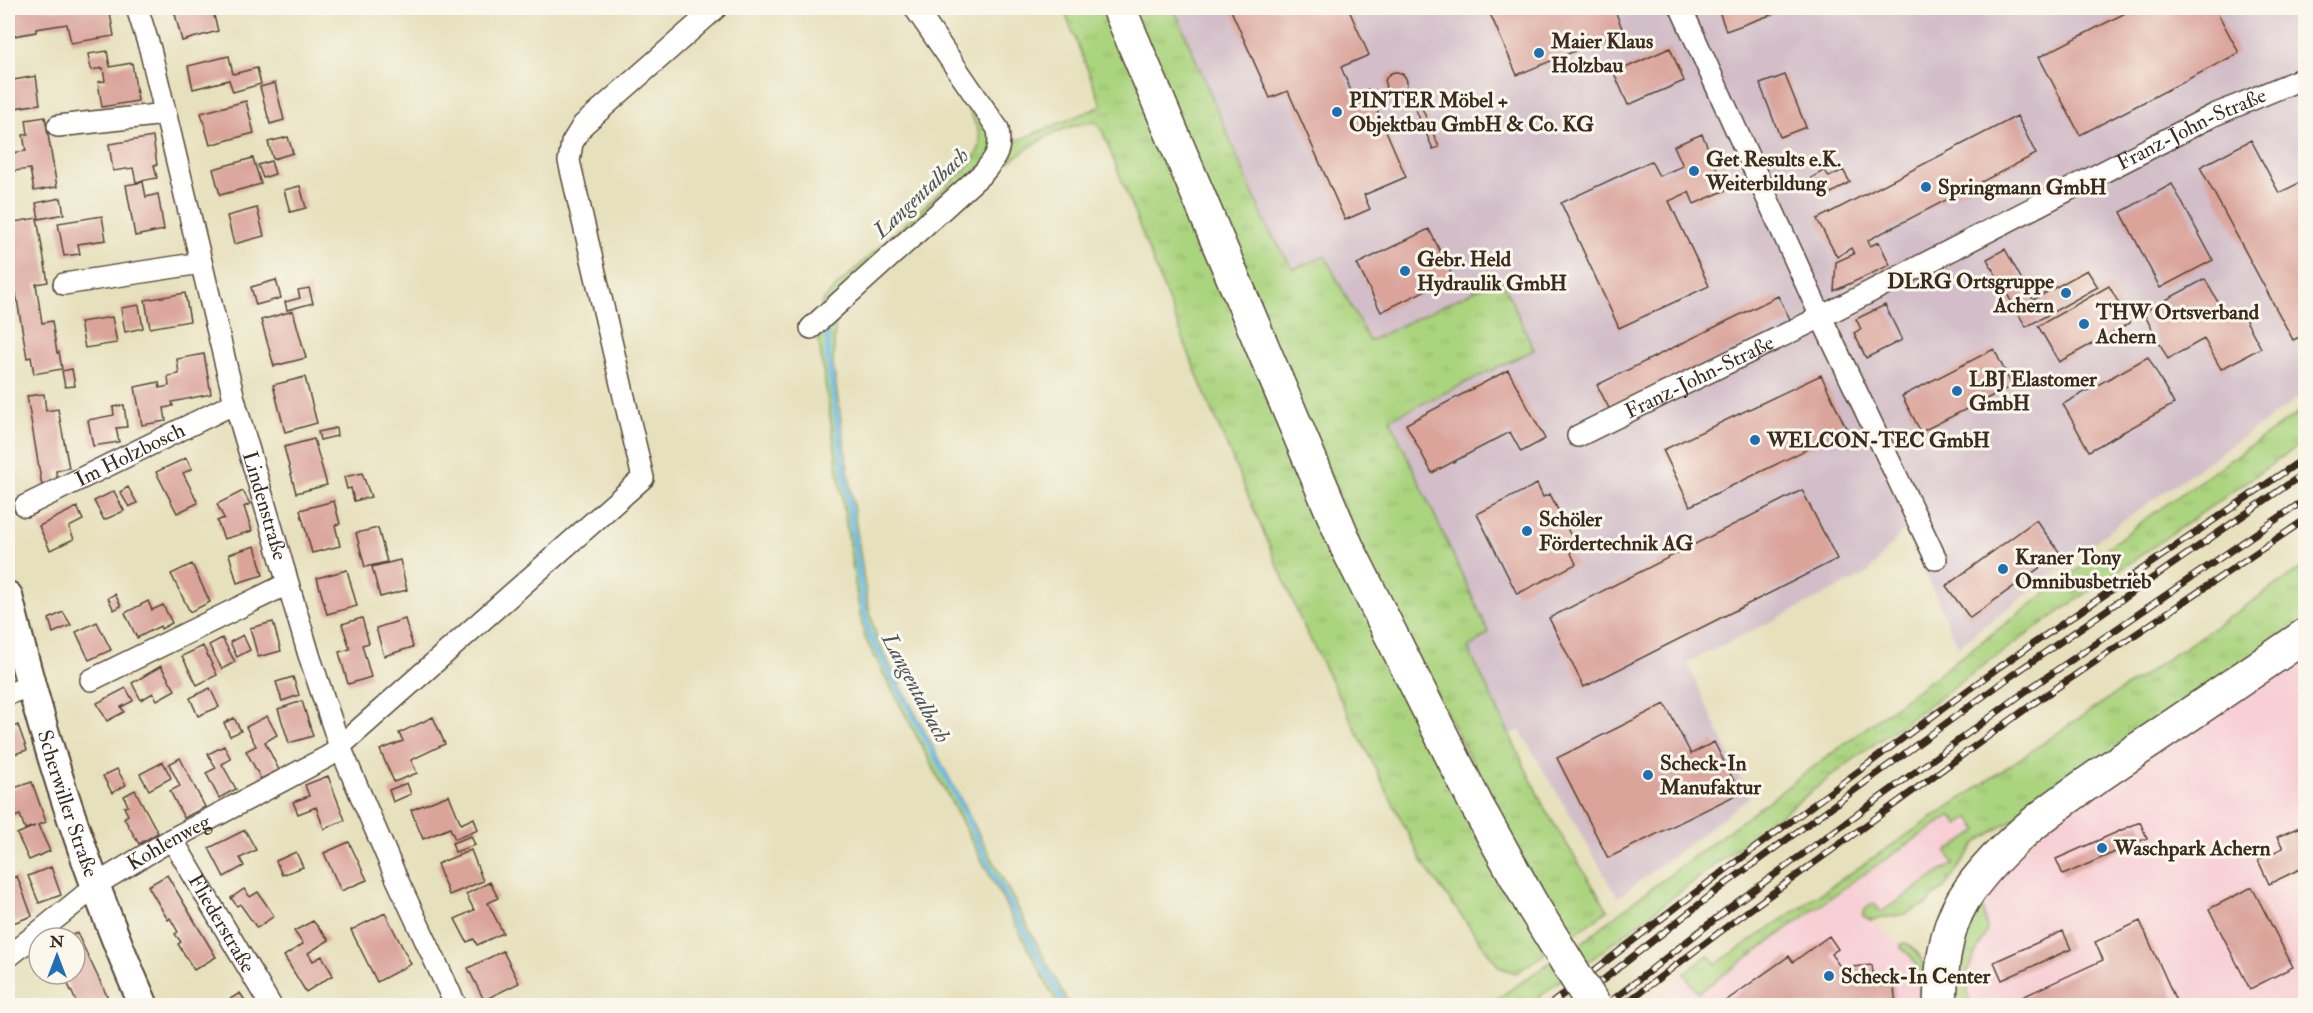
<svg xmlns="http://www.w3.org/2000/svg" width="2313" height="1013" viewBox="0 0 2313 1013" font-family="'IM FELL Double Pica',serif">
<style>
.built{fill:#f7cfd5}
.industrial{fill:#d2bdc8}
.grass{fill:url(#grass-tufts);stroke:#737f4e;stroke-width:1.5}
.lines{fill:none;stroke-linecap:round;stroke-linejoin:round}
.stream{stroke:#72bbeb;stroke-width:5}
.building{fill:#daa49b}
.street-casing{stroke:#554536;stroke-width:24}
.secondary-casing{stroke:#554536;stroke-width:32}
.primary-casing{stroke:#554536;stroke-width:36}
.street{stroke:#fff;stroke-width:21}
.secondary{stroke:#fff;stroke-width:28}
.primary{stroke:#fff;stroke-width:33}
.rail-casing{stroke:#3b2a1e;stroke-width:7}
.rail{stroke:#fbf7ec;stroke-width:4.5;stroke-dasharray:14;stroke-linecap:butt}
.primary-bridge-casing{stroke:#554536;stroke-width:36;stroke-linecap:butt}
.primary-bridge{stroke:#fff;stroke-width:33}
.poi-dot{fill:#1f6fb2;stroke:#fbf7ec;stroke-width:2}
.labels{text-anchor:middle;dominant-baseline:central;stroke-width:6;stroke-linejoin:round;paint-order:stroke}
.poi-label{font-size:21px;font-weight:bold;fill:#3b2a1e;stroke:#fbf7ec;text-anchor:start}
.street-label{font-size:21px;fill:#3b2a1e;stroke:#fbf7ec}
.water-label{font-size:22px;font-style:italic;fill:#4c565c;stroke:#fbf7ec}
</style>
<defs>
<pattern id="grass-tufts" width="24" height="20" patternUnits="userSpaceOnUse" patternTransform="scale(1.5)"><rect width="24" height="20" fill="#abd47f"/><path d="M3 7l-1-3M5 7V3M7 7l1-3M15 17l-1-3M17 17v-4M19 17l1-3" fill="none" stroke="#94b66d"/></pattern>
</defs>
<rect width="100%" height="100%" fill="#fbf7ec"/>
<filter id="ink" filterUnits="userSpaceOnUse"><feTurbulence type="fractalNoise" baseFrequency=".0167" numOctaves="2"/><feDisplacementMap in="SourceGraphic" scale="12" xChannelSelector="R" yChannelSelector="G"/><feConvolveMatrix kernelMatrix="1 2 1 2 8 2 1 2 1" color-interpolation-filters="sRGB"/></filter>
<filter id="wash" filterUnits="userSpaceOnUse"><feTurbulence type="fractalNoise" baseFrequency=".008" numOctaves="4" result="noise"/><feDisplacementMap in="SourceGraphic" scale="24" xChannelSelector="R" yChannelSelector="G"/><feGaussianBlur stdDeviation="1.35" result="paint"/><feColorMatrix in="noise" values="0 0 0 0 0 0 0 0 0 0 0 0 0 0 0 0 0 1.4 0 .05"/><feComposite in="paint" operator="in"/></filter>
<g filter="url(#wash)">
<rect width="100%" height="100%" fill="#e6e0bc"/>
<path class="built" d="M2305,645V1005H1971L1965,976L1987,930L1981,900L2014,860L2055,817Z
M1952,815L1970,817L1979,830L1947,852L1954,863L1881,912L1863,911V916L1871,920L1901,944V948L1912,955L1916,962L1920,1005L1652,1006L1648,1000L1684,974L1698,992L1855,880Z"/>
<path class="industrial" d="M1174,8H2305V393L2109,531L1958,646L1905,529L1867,574L1687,663L1749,798L1618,897L1520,730L1510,735L1468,647L1489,633L1390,418L1534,350L1502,278L1369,341L1325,256L1293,270L1267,227Z"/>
<path class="grass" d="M899,8H911L991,127L992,156L820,312L822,302L838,285L963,171C969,164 978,155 980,145C984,118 917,33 899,8Z
M1063,8H1108L1546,953L1516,973L1499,967L1424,865L1302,623L1201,385L1102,130L1095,122C1048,125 1006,165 969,193L1008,144L1102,106Z
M1130,8H1174L1267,227L1293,269L1325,256L1369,341L1501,278L1534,350L1390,419L1489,633L1468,648L1546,811L1608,910L1572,936L1546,895L1542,897L1364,554Z
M836,311L833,365L867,601L876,636L894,673L1069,1005H1058L865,638L859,610L818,336Z
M2305,408V441L2002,652L1854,759L1588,962L1578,946L1621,911L2151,515Z
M2305,566V620L2035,810L2002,826L1976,843L1944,888L1925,905L1904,914L1871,920L1863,916V911L1874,903L1881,912L1954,863L1946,852L1978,830L1970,817L1958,825L1951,815L1855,880L1698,993L1684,974L1708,955L1716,964Z
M1981,900L1987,930L1965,976L1971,1005L1952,1006L1965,928Z
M1905,943C1929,954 1926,983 1927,1005H1920C1919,982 1923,962 1901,948V944Z
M1552,961L1563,978L1529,1005L1487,1006Z"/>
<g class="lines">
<path class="stream" d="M827,321L828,358L864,610L869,634L953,790L992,871L1065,1006"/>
</g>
<g id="blocks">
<path class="building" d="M8,8H47V10L109,8L114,36L71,43L67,24L36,29V32L8,37Z
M199,8H212L218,31L182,41L175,14Z
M1230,8H1348L1369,55L1341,67L1353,96L1368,89L1406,177L1364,195L1370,209L1345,220L1288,91L1270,98Z
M1491,8H1614L1623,31L1517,75L1488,9Z
M1718,8H1790L1726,31Z
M2135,8H2215L2239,53L2080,135L2039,57Z
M1670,48L1684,81L1628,105L1614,73Z
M107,51L110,67L132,63L138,101L102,107L98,82L105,81L103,68L91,70L88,54Z
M229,56L233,74L257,68L261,84L233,92L229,80L193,89L188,66Z
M1385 83a11 11 0 1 1 22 0a11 11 0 1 1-22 0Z
M1785,75L1806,127L1780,137L1760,84Z
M36,76L40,104L8,109V81Z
M275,83L284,120L270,124L260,87Z
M1418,99L1439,147L1433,149L1412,101Z
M246,101L254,133L210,145L201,113Z
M2017,116L2036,154L1868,240L1870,246L1879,242L1890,265L1834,291L1836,262L1854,254L1851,248L1837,257L1817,219Z
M45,117L57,187L34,191L30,169L14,171L11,153L26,151L23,135L28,134L26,120Z
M1702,134L1726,190L1694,204L1689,192L1669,201L1709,286L1619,328L1561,203L1651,161L1659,176L1683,166L1674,146Z
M153,137L157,165H154L157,178L136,182L133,168L113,171L109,144Z
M288,137L293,153L273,159L268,142Z
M2251,140L2279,193L2301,182L2306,191V334L2293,340L2200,167Z
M253,158L261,184L220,195L213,169Z
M271,161L275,174L263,178L258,165Z
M1825,170L1829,177L1843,170L1850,182L1823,198L1811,178Z
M143,182L146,197L158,194L164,230L135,236L126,185Z
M2172,184L2213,260L2160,288L2121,212Z
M300,186L306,208L290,212L284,190Z
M61,198L64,214L39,219L36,203Z
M257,208L264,236L234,244L227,216Z
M102,216L106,240L78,244L80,254L64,256L58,223Z
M37,218L48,282L36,284L42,323L52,321L57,353L59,352L62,369L34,374L31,357L27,358L10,258L14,257L8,223Z
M1429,229L1453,277L1381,312L1357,264Z
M2005,249L2033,300L2087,270L2098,287L2026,327L1987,259Z
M2205,279L2225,315L2239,308L2261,348L2221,369L2204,339L2168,359L2143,312Z
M276,280L281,298L256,305L251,287Z
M2109,286L2130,323L2059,362L2038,326Z
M309,288L313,303L287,310L285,302L300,298L298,290Z
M185,293L190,321L150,328L145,300Z
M1778,296L1791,321L1610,410L1597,385Z
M139,305L143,328L125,332L121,308Z
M1885,305L1902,340L1866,358L1854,333L1861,329L1856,319Z
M293,311L306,358L274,366L261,320Z
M112,317L117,343L85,348L80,322Z
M1994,349L2012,386L1921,432L1902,396Z
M204,354L211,394L172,402L173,406L164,408L166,421L142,425L135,387L159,382L160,388L169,386L168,376L179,374L177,359Z
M2148,357L2174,404L2089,451L2063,404Z
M72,369L75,386L65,387L62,371Z
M1508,370L1545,439L1521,452L1510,432L1432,473L1406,424Z
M1821,375L1847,430L1690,506L1663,450Z
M305,377L317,423L285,432L273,385Z
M44,394L46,411L58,409L69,468L56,471L58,483L42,486L27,396Z
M124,405L127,427L116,428L119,442L93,446L88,420L114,415L113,407Z
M336,428L337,436L320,440L318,432Z
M314,439L327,485L296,493L284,447Z
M186,458L192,469L183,473L198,503L177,513L156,472Z
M362,473L371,497L354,501L351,488L347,489L344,477Z
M1537,484L1543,497L1550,494L1577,548L1570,551L1576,564L1517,594L1477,514Z
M128,487L137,503L129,507L120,492Z
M1802,490L1837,559L1584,687L1549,618Z
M114,491L124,511L104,520L94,501Z
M243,491L250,504L244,507L252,531L224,539L217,521L224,518L217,504Z
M334,501L340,524L335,525L340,546L312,553L300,510Z
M77,507L83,520L69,527L74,539L50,550L39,526Z
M2036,520L2060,553L1970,618L1946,586Z
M378,528L387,562L365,567L356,533Z
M255,546L263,575L237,583L229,554Z
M400,560L407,590L380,597L372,567Z
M192,564L210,602L190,612L171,574Z
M347,570L357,606L327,614L317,578Z
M115,594L121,606L114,610L108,598Z
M148,601L152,610L163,605L172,623L161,629L160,626L137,638L125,613Z
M63,612L71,625L53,633L49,619Z
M362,618L369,643L362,645L371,677L348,684L339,652L350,649L342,624Z
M405,619L413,647L384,656L376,628Z
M97,622L111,650L89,660L76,632Z
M273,622L281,651L258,657L250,628Z
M243,635L250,650L237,657L230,642Z
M222,638L235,662L222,669L209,645Z
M203,646L217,675L197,685L182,656Z
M161,666L175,690L157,700L153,693L141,700L132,683Z
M293,677L299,695L282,701L276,682Z
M126,688L133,701L121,707L124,712L107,721L97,703Z
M210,688L219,707L198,716L190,698Z
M302,701L313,736L289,743L278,709Z
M1665,704L1691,754L1714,742L1740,793L1608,858L1557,758Z
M267,716L277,735L265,742L279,770L261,779L246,751L256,746L246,727Z
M433,717L445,744L411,760L417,773L394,782L380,750L403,741L399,733Z
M234,718L241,731L230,736L224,723Z
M18,725L27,750L8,756V729Z
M224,746L231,759L222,764L236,789L219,798L206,773L216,768L208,754Z
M180,758L205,807L184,818L170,791L180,786L169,764Z
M163,762L171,778L149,790L140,774Z
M117,769L126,785L112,793L103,776Z
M328,776L345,820L324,829L316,807L298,814L293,802L309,796L305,785Z
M32,782L46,822L38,825L50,851L29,860L17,834L35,826L25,829L20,815L9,819L8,790Z
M407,783L411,794L393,802L389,790Z
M135,790L158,833L139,844L124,818L128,815L124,807L128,806L124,796Z
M449,795L461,824L474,818L478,830L455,839L450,828L423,839L411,810Z
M2140,822L2147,838L2063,875L2056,859Z
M2302,826L2306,833V866L2269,884L2258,860L2283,848L2277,837Z
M245,830L256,850L240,858L244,866L224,877L209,848Z
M471,836L475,845L455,852L452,843Z
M349,842L367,880L341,891L324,853Z
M471,850L483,881L449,895L437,864Z
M296,852L303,867L282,875L276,861Z
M51,867L61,895L39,903L28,876Z
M167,875L216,957L194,970L178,944L181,942L175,934L178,932L170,918L168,920L148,886Z
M17,876L32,916L8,925V880Z
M490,882L498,898L488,903L503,933L477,945L474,939L467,942L455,919L474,910L466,894Z
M2252,887L2293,967L2250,989L2209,909Z
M244,889L250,897L258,892L274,916L257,928L240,904L237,906L231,898Z
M385,913L411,964L377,982L351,930Z
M313,921L329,940L308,953L313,961L322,956L333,975L306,992L284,956L303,944L294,931Z
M2140,921L2178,1005H2021L2018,999L2103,960L2095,942Z
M2063,931L2071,949L2002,980L1994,962Z
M77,933L108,998L92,1005H78L63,974H75V938H66Z
M1829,936L1838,949L1831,954L1841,968L1872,965L1874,982L1893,980L1896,1005H1720L1789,956L1793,962Z
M503,951L519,983L484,1000L468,968Z
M240,993L248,1005H220Z"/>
</g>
</g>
<g filter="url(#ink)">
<use href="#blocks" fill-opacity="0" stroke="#554536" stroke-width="1.5"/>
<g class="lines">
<defs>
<g id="street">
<path id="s1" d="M137,8L150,49L235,403L309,655L340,747L396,877L456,1006"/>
<path d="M1681,8L1821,317L1936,559"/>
<path d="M58,126L165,114"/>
<path d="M64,284L201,263"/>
<path d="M811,328L984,172C997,156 1001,150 998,129L915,8"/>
<path id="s2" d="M1578,436L1821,317L2214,115L2306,77"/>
<path id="s3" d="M25,506L235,403"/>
<path d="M91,680L287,584"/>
<path d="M8,694L30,686"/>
<path id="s4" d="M172,839L271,1006"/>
<path id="s5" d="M8,957L102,881L172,839L329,756L643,478L569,161L572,143L583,125L716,8"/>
</g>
<g id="secondary">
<path id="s6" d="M8,596C42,736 86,874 144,1006"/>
</g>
<path id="primary" d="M1119,8L1347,547L1476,804L1532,905
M1940,1006C1941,970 1944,932 1963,900C2003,835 2089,782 2152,740C2203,705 2254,670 2306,635"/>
</defs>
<use href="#street" class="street-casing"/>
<use href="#secondary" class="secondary-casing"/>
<use href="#primary" class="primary-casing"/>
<use href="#street" class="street"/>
<use href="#secondary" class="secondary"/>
<use href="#primary" class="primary"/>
<defs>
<path id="rail" d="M1548,1006L1713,879L1999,667L2306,457
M1570,1006L1720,888L2011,676L2306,472
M1605,1006L1733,905L2026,691L2306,499
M1622,1006L1741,916L2034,703L2306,519"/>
</defs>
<use href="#rail" class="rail-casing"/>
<use href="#rail" class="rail"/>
<defs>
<path id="primary-bridge" d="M1532,905L1594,1006"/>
</defs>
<use href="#primary-bridge" class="primary-bridge-casing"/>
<use href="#primary-bridge" class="primary-bridge"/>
</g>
</g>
<g class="poi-dot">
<circle cx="1539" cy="53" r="6"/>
<circle cx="1337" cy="112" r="6"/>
<circle cx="1694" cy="171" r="6"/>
<circle cx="1926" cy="187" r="6"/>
<circle cx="1405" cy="271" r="6"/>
<circle cx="2066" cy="293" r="6"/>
<circle cx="2084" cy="324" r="6"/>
<circle cx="1957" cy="391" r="6"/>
<circle cx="1755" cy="440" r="6"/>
<circle cx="1527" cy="531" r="6"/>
<circle cx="2003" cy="569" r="6"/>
<circle cx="1648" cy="775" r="6"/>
<circle cx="2102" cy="848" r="6"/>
<circle cx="1829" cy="976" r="6"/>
</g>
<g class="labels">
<g class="poi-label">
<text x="1551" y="41">Maier Klaus<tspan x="1551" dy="24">Holzbau</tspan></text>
<text x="1349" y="100">PINTER Möbel +<tspan x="1349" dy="24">Objektbau GmbH &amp; Co. KG</tspan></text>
<text x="1706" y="159">Get Results e.K.<tspan x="1706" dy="24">Weiterbildung</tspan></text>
<text x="1938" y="187">Springmann GmbH</text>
<text x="1417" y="259">Gebr. Held<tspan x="1417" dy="24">Hydraulik GmbH</tspan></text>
<text x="2054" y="281" text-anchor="end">DLRG Ortsgruppe<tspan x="2054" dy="24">Achern</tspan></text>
<text x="2096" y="312">THW Ortsverband<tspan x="2096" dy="24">Achern</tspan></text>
<text x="1969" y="379">LBJ Elastomer<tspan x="1969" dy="24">GmbH</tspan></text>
<text x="1767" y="440">WELCON-TEC GmbH</text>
<text x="1539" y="519">Schöler<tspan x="1539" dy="24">Fördertechnik AG</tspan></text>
<text x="2015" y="557">Kraner Tony<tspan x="2015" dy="24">Omnibusbetrieb</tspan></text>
<text x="1660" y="763">Scheck-In<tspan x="1660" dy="24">Manufaktur</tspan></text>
<text x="2114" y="848">Waschpark Achern</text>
<text x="1841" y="976">Scheck-In Center</text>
</g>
<g class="street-label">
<text stroke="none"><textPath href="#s2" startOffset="686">Franz-John-Straße</textPath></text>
<text stroke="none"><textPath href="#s2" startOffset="135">Franz-John-Straße</textPath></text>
<text stroke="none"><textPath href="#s3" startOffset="117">Im Holzbosch</textPath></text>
<text stroke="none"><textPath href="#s1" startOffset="514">Lindenstraße</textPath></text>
<text stroke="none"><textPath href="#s6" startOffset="216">Scherwiller Straße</textPath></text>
<text stroke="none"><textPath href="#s5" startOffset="198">Kohlenweg</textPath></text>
<text stroke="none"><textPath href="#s4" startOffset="98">Fliederstraße</textPath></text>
</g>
<g class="water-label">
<text transform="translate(921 193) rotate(-43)">Langentalbach</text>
<text transform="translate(916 688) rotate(62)">Langentalbach</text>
</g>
</g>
<rect width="2313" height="1013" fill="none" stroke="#fbf7ec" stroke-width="30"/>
<g transform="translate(57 956)"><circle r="28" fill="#fbf7ec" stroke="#aea59a" stroke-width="1.5"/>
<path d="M0-4.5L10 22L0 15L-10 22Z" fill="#1f6fb2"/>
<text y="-9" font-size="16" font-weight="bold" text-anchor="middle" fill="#3b2a1e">N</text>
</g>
</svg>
